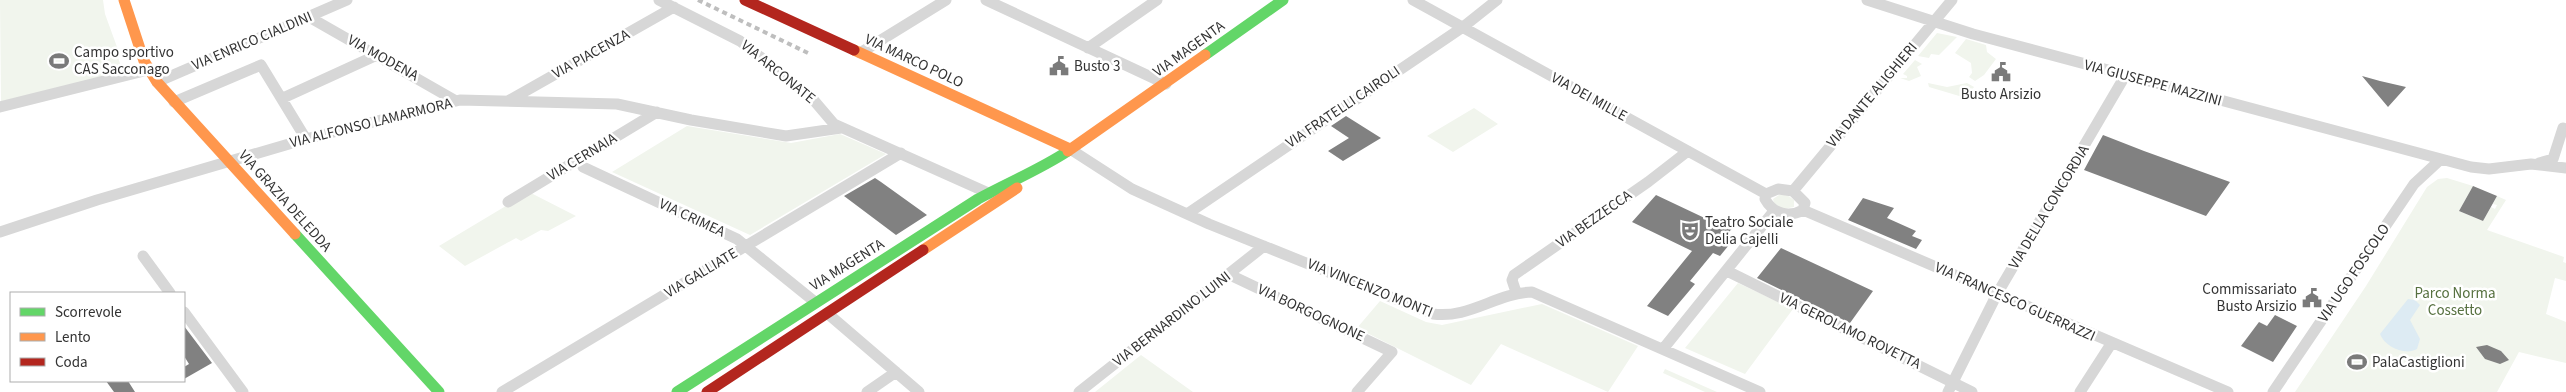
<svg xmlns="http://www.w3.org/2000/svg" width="2566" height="392" viewBox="0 0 2566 392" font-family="'Source Sans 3',sans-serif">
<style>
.green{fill:#f1f5ed}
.water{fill:#ddebf3}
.building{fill:#818181}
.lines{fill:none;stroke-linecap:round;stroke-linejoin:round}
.street{stroke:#d7d7d7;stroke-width:11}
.fast{stroke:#63d668;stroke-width:11}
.slow{stroke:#ff974d;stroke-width:11}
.jam{stroke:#b3261e;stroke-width:11}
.rail{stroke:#bebebe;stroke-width:4;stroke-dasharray:5 4;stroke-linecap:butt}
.labels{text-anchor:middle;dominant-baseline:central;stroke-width:5;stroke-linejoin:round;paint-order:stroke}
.street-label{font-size:15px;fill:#333;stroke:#fff}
.poi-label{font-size:15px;fill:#333;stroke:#fff;text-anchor:start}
.park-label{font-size:15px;fill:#56703f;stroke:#fff}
</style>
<rect width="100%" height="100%" fill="#fff"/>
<path class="green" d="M0,0H103L105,14L117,47L115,49L123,72L1,102Z
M1937,33L1957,37L1939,55L1931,54L1929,58L1918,56Z
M1966,39L1986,45L1987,52L1996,59L1984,75L1975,81L1969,77L1972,73L1971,63L1955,53Z
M1915,60L1922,64L1917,67L1921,76L1909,81L1900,78H1907V76L1903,74Z
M1928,83L1947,87L1967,83L1974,87L1966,98L1929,87Z
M1474,108L1498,124L1453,152L1427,136Z
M687,126L791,143L840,134L886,154L750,235L612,172Z
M2447,178L2473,186L2459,211L2483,221L2491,207L2495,209L2497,205L2493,204L2497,196L2506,200L2487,230L2564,257L2563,262L2566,263V281L2555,278L2546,314L2566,322V363L2519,352L2497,392H2295L2366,286L2427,187L2438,179Z
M529,192L576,216L548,231L541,230L521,241L516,238L465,266L439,246Z
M1779,195H1787L1794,200V207L1783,209L1774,203L1773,199Z
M1738,283L1793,309L1745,374L1685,348Z
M1380,301L1426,322L1442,325L1542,304L1638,346L1608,392L1501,344L1471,385L1357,328Z
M1141,355L1193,392H1095Z
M1665,369L1717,392H1705L1663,373Z"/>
<path class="water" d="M2408,299L2415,300L2420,305L2410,320L2420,339L2417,349C2405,356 2385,347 2380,334Z"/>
<path class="building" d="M2362,76L2380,81L2406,87L2388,107Z
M1346,116L1381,138L1343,161L1328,151L1349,138L1331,126Z
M2103,135L2144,151L2230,182L2206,216L2084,170Z
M875,178L881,182L927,215L896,235L844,196Z
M2473,186L2497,196L2483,221L2459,211Z
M1656,195L1711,221L1715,217L1734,226L1725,237L1733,240L1720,256L1713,253L1690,281L1695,284L1668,316L1647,306L1692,251L1632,222Z
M1863,198L1894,208L1887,218L1916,231L1912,236L1922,240L1916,249L1848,220Z
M1781,248L1873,291L1850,323L1757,278Z
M2275,315L2297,326L2273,362L2241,346L2259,322L2267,326Z
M184,326L212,363L184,379V367L189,364L184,356Z
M2487,345L2501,351L2509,360L2500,364L2485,359L2476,347Z
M106,381H128L135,392H114Z"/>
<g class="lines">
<path class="street" d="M659,0L740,41L811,97L834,124L995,196
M986,0L1166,84
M1413,0L1766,194
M1867,0L1973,34L2471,167L2489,169L2531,164L2566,168
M309,17L456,101
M1088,48L1157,0
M860,53L946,0
M157,82L347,0
M283,98L377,55
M508,101L674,7
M174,102L261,65L306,139
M0,107L148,70
M1070,149L1132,189L1209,224L1433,314C1469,319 1496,293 1532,292L1760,392
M2539,163L2553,159L2563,128L2566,129
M583,167L737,239L815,302
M1778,189L1793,191L1805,203L1803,210C1789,218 1773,214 1765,199L1766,194Z
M1793,191L1952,0
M508,202L657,112
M1803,210L2228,392
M1187,214L1463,27L1497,0
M0,232L97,200L306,139L460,100L617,104L691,120L786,136L841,128
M143,256L170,293
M1727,271L1972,392
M1228,274L1392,352L1357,392
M1516,292L1512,280L1514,275L1648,182L1688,151
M184,312L243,392
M827,313L919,392
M1663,349L1774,211
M502,392L901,153
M867,392L896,372
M1079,392L1264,246
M1948,392L1997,294L2125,76
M2080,392L2111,344
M2273,392L2414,184L2441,159"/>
<path class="fast" d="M1205,55L1283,0
M295,234L439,392
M677,392L978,199C1009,182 1039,170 1068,151"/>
<path class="slow" d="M124,0L144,61L157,82L295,234
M854,50L1070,149
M1068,151L1205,55
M923,250L1017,188"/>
<path class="jam" d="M745,0L854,50
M707,392L923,250"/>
<path class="rail" d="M698,0L810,54"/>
</g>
<defs>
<symbol id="stadium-bare" viewBox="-9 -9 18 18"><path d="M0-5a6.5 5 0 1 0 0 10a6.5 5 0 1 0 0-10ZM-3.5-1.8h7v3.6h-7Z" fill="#7a7a7a" stroke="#fff" stroke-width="2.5" paint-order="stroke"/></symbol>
<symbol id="civic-bare" viewBox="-9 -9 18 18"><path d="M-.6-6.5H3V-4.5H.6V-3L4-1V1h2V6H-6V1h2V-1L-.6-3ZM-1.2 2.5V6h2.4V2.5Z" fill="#7a7a7a" stroke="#fff" stroke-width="2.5" paint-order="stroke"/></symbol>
<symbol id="theatre-bare" viewBox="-9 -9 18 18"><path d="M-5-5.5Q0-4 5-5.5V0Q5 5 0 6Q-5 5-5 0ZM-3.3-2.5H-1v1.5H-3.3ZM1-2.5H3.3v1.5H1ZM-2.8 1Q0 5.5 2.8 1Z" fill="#7a7a7a" stroke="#fff" stroke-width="2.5" paint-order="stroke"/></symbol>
</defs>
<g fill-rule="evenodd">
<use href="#stadium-bare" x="45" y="47" width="28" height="28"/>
<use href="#civic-bare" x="1045" y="52" width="28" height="28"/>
<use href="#civic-bare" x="1987" y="58" width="28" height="28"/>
<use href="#theatre-bare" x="1676" y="217" width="28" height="28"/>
<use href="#civic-bare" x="2298" y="284" width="28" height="28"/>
<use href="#stadium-bare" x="2343" y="348" width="28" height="28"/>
</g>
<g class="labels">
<g class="street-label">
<text transform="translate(252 41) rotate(-23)">VIA ENRICO CIALDINI</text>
<text transform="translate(1189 49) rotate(-36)">VIA MAGENTA</text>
<text transform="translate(591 54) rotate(-29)">VIA PIACENZA</text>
<text transform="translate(383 58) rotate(29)">VIA MODENA</text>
<text transform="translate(914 61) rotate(25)">VIA MARCO POLO</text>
<text transform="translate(778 72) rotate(39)">VIA ARCONATE</text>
<text transform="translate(2153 83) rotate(15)">VIA GIUSEPPE MAZZINI</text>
<text transform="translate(1872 95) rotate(-50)">VIA DANTE ALIGHIERI</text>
<text transform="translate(1589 97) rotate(29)">VIA DEI MILLE</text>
<text transform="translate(1343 107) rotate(-34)">VIA FRATELLI CAIROLI</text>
<text transform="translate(371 123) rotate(-14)">VIA ALFONSO LAMARMORA</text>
<text transform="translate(582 157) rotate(-31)">VIA CERNAIA</text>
<text transform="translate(285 201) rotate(48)">VIA GRAZIA DELEDDA</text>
<text transform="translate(2049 207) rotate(-59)">VIA DELLA CONCORDIA</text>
<text transform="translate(692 218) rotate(25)">VIA CRIMEA</text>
<text transform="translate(1594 219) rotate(-35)">VIA BEZZECCA</text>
<text transform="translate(847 265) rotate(-32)">VIA MAGENTA</text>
<text transform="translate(701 273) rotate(-31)">VIA GALLIATE</text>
<text transform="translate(2354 273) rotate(-56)">VIA UGO FOSCOLO</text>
<text transform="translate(1370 288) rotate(22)">VIA VINCENZO MONTI</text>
<text transform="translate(2015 302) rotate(24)">VIA FRANCESCO GUERRAZZI</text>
<text transform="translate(1311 313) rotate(25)">VIA BORGOGNONE</text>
<text transform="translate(1172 319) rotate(-38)">VIA BERNARDINO LUINI</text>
<text transform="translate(1850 331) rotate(26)">VIA GEROLAMO ROVETTA</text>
</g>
<g class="poi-label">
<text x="74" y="52">Campo sportivo<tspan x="74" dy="17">CAS Sacconago</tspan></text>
<text x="1074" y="66">Busto 3</text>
<text x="2001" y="94" text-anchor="middle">Busto Arsizio</text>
<text x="1705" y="222">Teatro Sociale<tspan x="1705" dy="17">Delia Cajelli</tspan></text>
<text x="2297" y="289" text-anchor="end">Commissariato<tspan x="2297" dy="17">Busto Arsizio</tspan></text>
<text x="2372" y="362">PalaCastiglioni</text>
</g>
<g class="park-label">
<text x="2455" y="293">Parco Norma<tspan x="2455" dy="17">Cossetto</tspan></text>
</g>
</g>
<rect x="10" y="292" width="175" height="90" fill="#ffffff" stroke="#adadad"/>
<rect x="20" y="308" width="25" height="8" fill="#63d668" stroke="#adadad"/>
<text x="55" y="317" font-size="15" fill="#333333">Scorrevole</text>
<rect x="20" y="333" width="25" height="8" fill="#ff974d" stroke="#adadad"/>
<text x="55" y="342" font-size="15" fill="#333333">Lento</text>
<rect x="20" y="358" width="25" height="8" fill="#b3261e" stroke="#adadad"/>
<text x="55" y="367" font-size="15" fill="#333333">Coda</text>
</svg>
